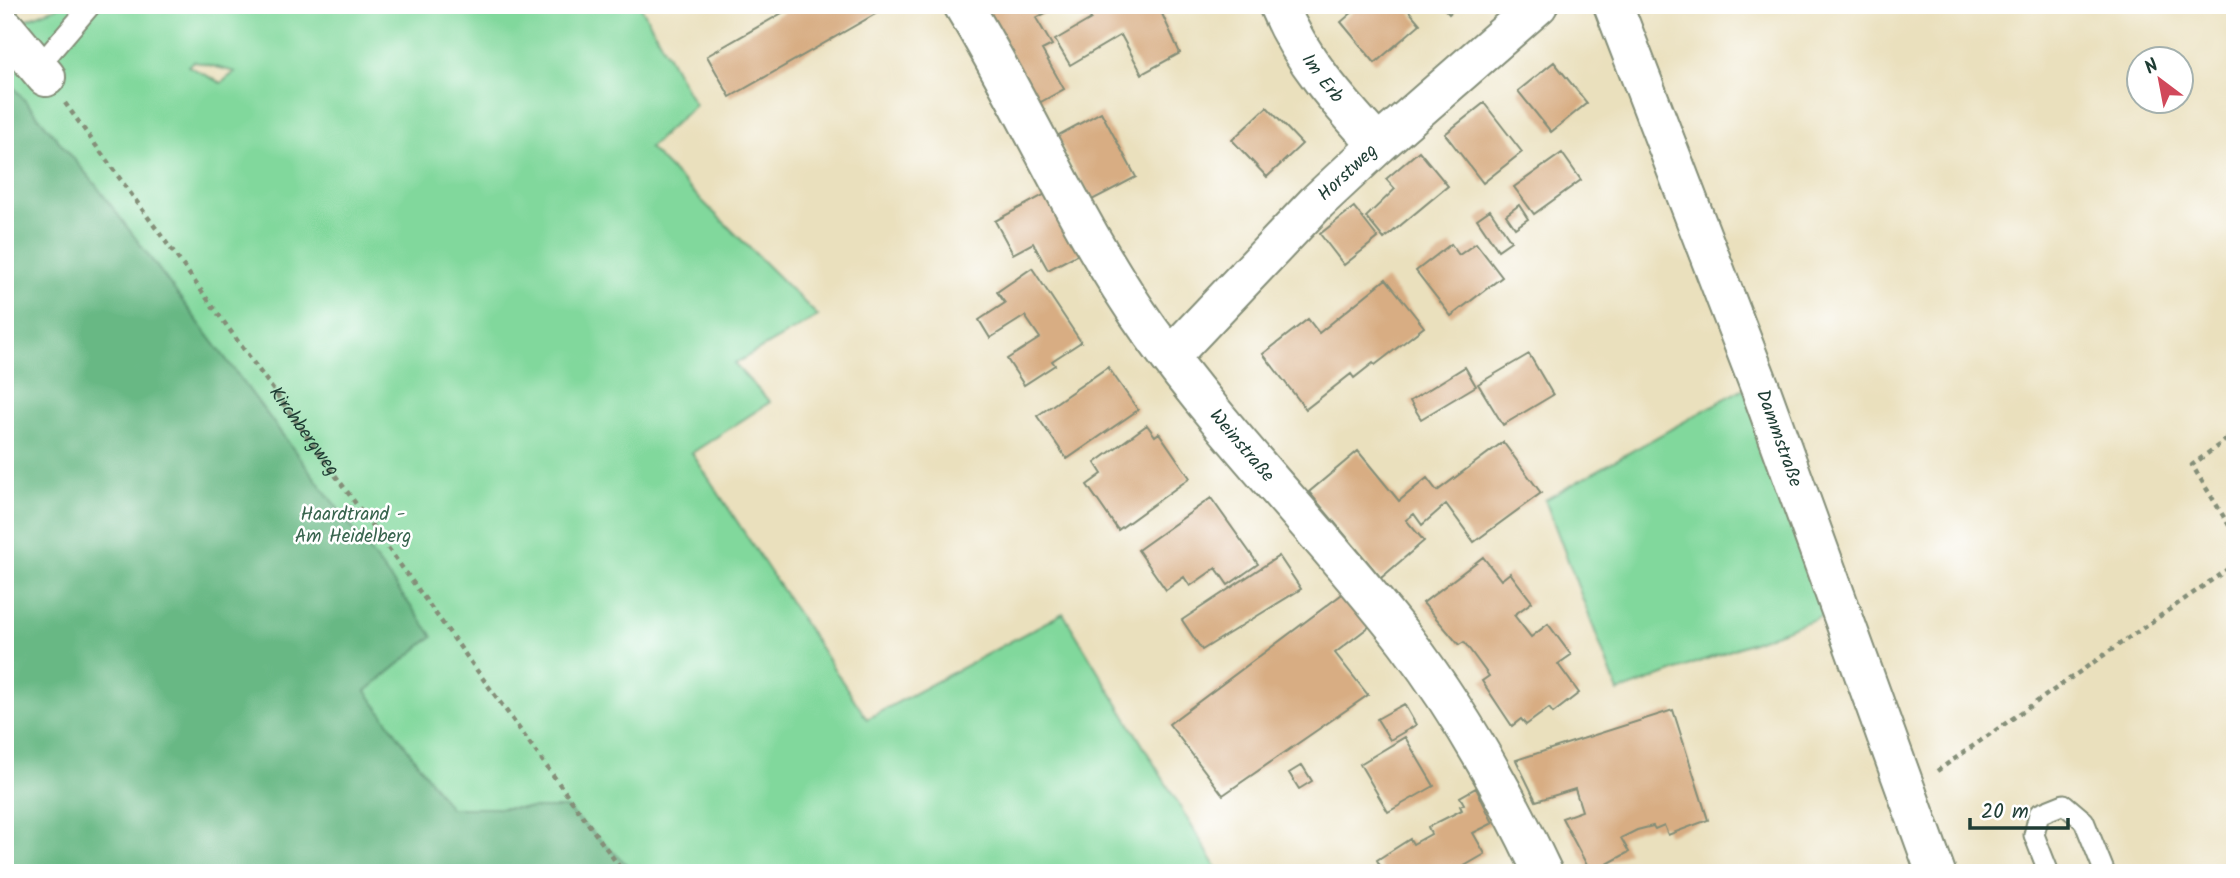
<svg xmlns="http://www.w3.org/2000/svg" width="2240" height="878" viewBox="0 0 2240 878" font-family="Kalam,sans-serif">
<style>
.green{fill:#81d89c;stroke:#508a68;stroke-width:2;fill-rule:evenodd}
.forest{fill:#68b884;stroke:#447a5c;stroke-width:2}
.building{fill:#d8ad83}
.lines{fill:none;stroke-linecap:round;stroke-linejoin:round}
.service-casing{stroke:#848e78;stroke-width:23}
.minor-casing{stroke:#848e78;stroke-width:42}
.tertiary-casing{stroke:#848e78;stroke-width:42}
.path{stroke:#848e78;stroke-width:4.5;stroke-dasharray:5 5;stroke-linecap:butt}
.service{stroke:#fff;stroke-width:19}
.minor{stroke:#fff;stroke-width:38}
.tertiary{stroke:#fff;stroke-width:38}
.labels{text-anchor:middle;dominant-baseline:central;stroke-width:5;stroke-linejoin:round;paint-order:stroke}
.street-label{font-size:19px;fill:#1f3d34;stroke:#fff}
.park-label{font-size:19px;fill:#38644e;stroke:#fff}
</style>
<rect width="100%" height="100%" fill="#fff"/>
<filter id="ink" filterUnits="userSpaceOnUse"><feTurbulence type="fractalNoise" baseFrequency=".0143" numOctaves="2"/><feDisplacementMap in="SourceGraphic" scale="14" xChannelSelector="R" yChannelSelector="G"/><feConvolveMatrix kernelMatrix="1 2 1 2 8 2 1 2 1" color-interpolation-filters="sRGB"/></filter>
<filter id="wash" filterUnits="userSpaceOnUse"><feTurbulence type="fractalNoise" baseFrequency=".00686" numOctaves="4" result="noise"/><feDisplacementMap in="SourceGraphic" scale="28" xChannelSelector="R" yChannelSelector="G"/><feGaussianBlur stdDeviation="1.57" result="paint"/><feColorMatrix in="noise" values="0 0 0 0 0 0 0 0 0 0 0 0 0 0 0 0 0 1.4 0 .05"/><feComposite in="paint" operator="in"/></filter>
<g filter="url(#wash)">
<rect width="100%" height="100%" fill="#eae0bd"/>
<path class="green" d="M63,5H640L695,105L649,148L818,316L734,364L770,402L692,453L867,719L1063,613L1220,873H5V28ZM193,61L235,72L221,83L188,66Z
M1744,388L1823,616L1618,692L1545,500Z"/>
<path class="forest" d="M5,77L95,184L433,636L366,691L450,808H566L636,873H5Z"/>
<g id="blocks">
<path class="building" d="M796,5H891L730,97L707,56Z
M982,5H1048L1051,10L1036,18L1052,45L1042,50L1064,89L1039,103Z
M1083,5H1158L1180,53L1142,74L1121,35L1070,65L1055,40L1091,19Z
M1361,5H1404L1420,24L1375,63L1341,22Z
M1441,5H1459L1449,14Z
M1554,62L1587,103L1551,132L1518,91Z
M1484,103L1522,152L1483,183L1445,134Z
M1267,107L1302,144L1267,177L1232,140Z
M1101,112L1136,177L1092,200L1057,136Z
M1419,151L1448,186L1384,239L1366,217L1395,189L1386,179Z
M1562,153L1581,180L1534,214L1514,187Z
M1049,192L1082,252L1048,270L1033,243L1013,254L995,221Z
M1519,205L1528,219L1515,228L1506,215Z
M1354,207L1378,238L1344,265L1320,234Z
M1490,210L1511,241L1498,250L1477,219Z
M1476,243L1502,277L1451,316L1416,271L1451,244L1459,255Z
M1032,268L1081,342L1052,361L1055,365L1024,385L1007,359L1040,338L1025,316L990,338L979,320L1005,303L997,292Z
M1386,279L1424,327L1375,365L1373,363L1354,378L1351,374L1306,409L1263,354L1308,319L1319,333Z
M1529,354L1553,395L1503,425L1478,384Z
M1108,367L1138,410L1067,459L1037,416Z
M1465,367L1476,386L1421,419L1410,401Z
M1147,425L1155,436L1159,433L1190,478L1118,530L1087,485L1102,474L1095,463Z
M1503,442L1541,493L1474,542L1446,504L1422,525L1414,514L1406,520L1424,541L1381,578L1309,492L1358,451L1399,501L1427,478L1437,491Z
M1211,498L1258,564L1228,585L1216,568L1190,586L1184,577L1166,590L1138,550Z
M1279,556L1301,589L1202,650L1182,620Z
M1483,557L1501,580L1510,573L1532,602L1514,615L1531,637L1548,624L1571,655L1558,664L1579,693L1553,713L1549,708L1526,725L1521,719L1512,726L1482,681L1489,676L1464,642L1459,645L1423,603Z
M1345,592L1370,626L1335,653L1368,695L1223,795L1169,724Z
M1404,704L1416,725L1390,740L1377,719Z
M1673,710L1708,820L1668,835L1664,825L1655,829L1653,826L1637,830L1621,838L1629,852L1591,873L1562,818L1582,811L1575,789L1536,801L1516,760Z
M1405,737L1434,786L1388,812L1360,764Z
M1302,765L1312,781L1299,789L1289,773Z
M1476,788L1493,823L1473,833L1485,854L1452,873H1426L1424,869L1418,873H1384L1377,860L1410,839L1413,844L1431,834L1428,827L1462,810L1460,806L1464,804L1460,797Z"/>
</g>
</g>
<g filter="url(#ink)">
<use href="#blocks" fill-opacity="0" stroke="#848e78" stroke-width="2"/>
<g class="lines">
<defs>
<path id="service" d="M38,67L91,5
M2049,873L2034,835L2039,814L2064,804L2084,821L2105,873"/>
<g id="minor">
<path id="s2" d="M963,5C1028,112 1077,229 1150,331C1228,440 1324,535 1406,641C1460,712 1505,792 1543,873"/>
<path id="s3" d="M1278,5C1301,60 1338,101 1378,145"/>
<path d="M5,28L46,77"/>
<path id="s4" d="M1170,357L1317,202L1378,145L1538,5"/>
</g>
<g id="tertiary">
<path id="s5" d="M1613,5L1761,390L1936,873"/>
</g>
</defs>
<use href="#service" class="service-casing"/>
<use href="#minor" class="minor-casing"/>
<use href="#tertiary" class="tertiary-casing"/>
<g class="path">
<path id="s1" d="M65,103L624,873"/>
<path d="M2235,433L2192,465L2235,535"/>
<path d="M1937,771L2235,564"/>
</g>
<use href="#service" class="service"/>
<use href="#minor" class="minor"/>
<use href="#tertiary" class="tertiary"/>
</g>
</g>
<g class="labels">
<g class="street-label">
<text stroke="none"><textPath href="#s3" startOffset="86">Im Erb</textPath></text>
<text stroke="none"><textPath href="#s4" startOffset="256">Horstweg</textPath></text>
<text stroke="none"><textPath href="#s1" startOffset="406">Kirchbergweg</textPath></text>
<text stroke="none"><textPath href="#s5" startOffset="464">Dammstraße</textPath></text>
<text stroke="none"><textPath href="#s2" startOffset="523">Weinstraße</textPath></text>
</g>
<g class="park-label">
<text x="353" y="515">Haardtrand -<tspan x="353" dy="22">Am Heidelberg</tspan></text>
</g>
</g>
<rect width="2240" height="878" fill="none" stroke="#fff" stroke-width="28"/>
<g transform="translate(2160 80) rotate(328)"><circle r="33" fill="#ffffff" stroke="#a5b1ae" stroke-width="2"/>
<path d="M0-5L12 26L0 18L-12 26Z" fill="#d1495b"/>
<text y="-10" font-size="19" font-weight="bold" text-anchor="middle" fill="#1f3d34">N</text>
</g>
<path d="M1970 818v10h98v-10" fill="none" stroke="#1f3d34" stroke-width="3.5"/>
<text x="1981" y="818" font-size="21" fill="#1f3d34" stroke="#ffffff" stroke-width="5" paint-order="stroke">20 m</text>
</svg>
